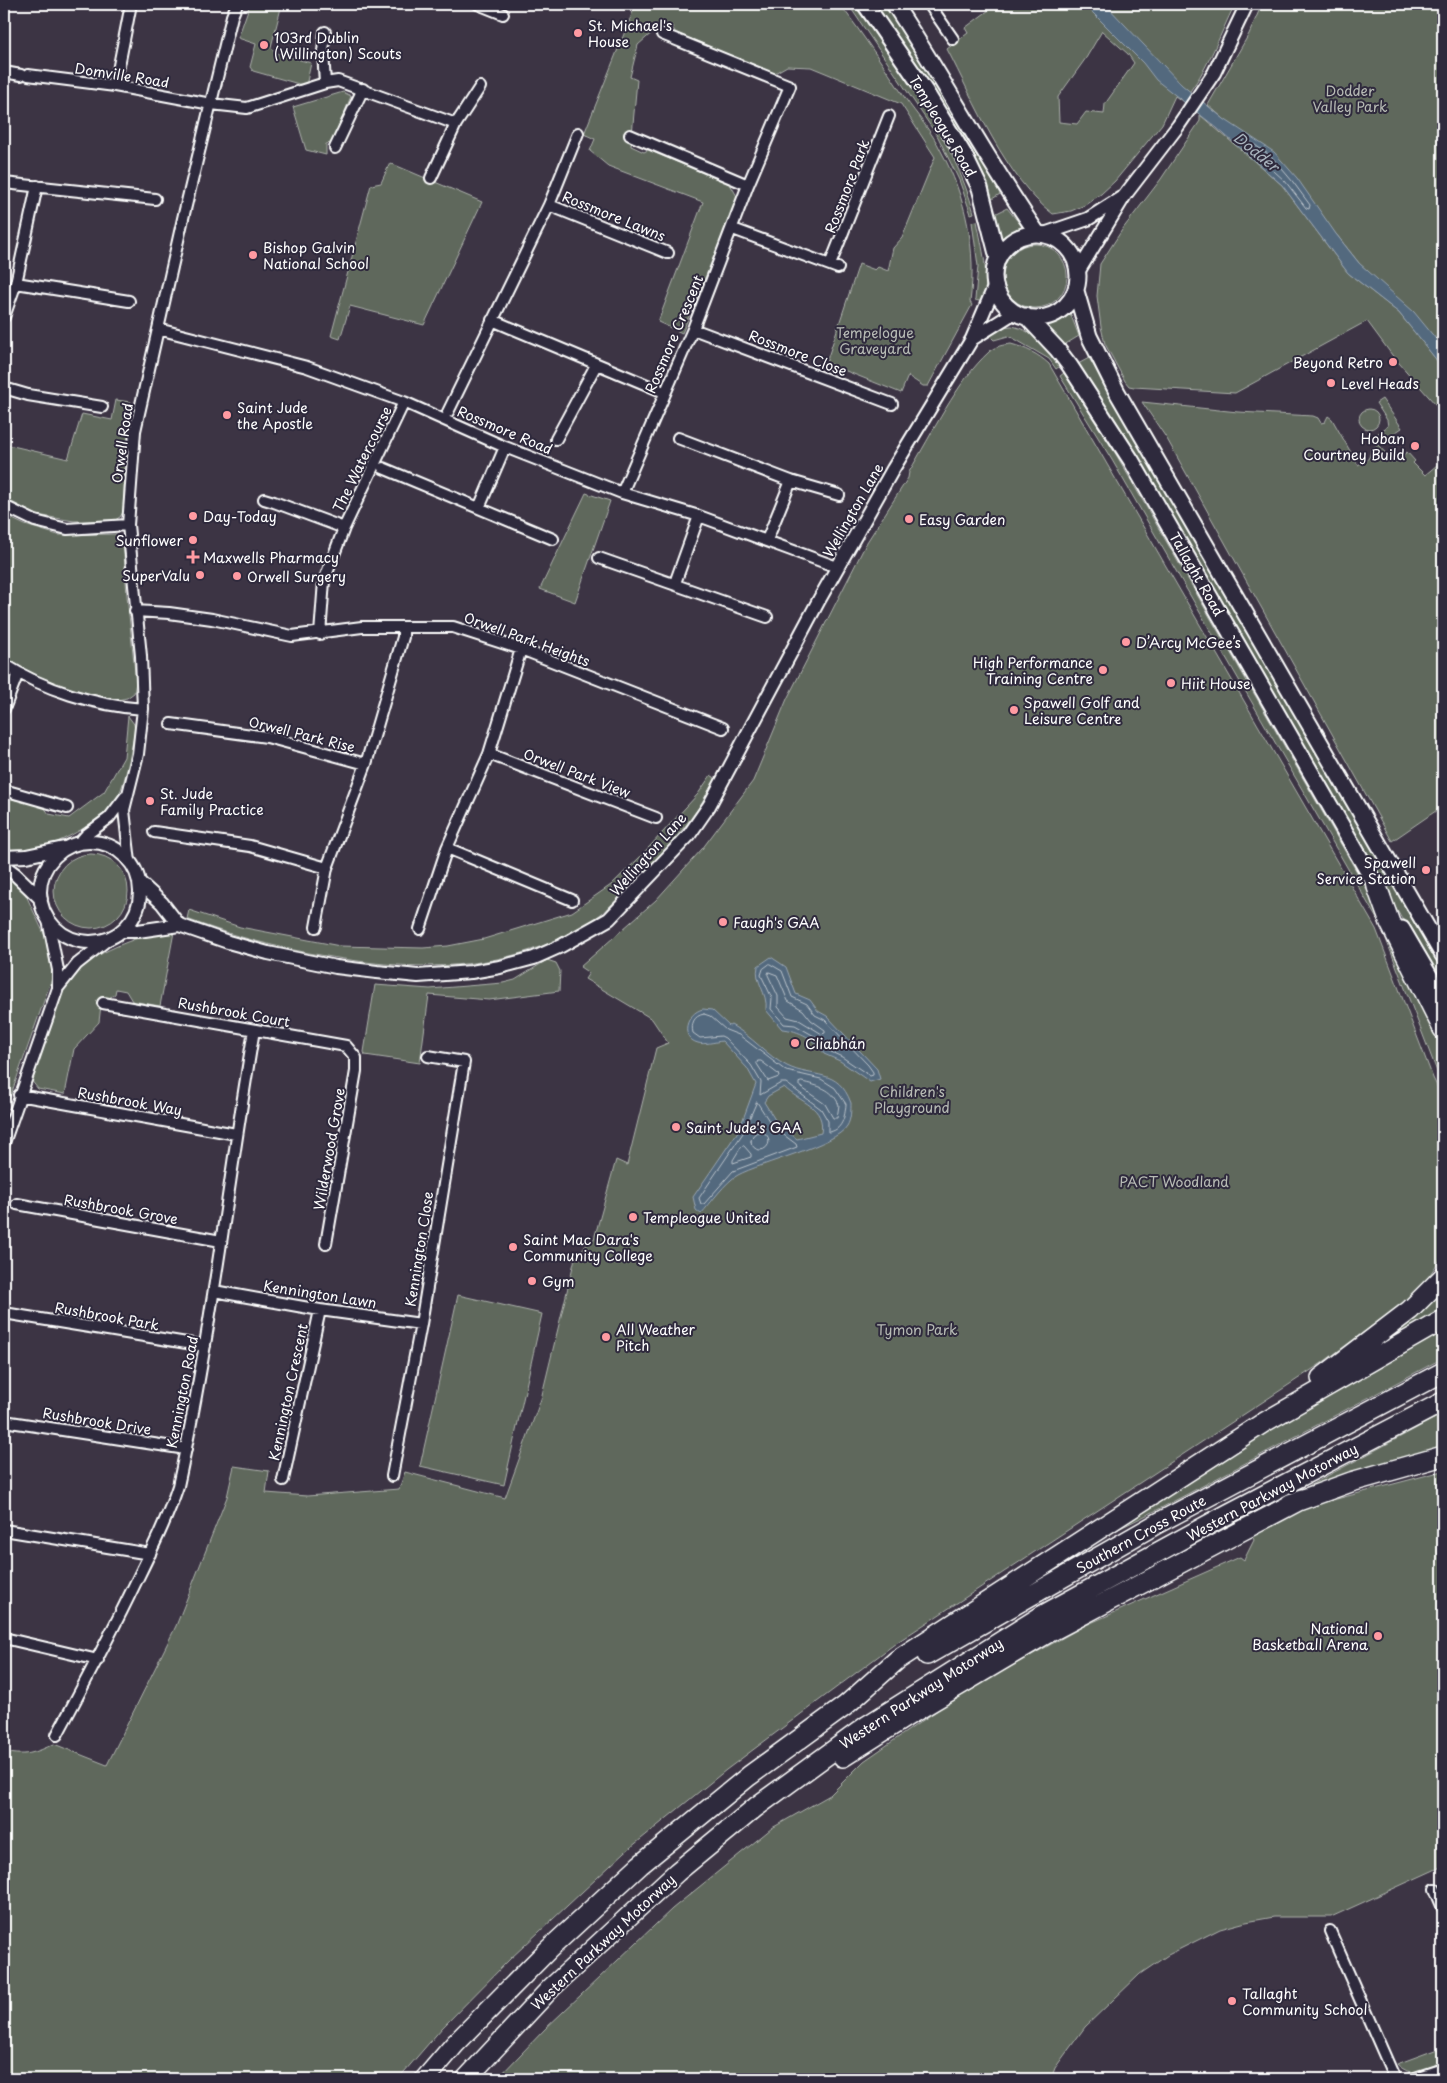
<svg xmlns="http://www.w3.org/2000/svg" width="1447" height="2083" viewBox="0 0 1447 2083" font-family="'Playpen Sans',sans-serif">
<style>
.green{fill:#5e675b;stroke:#aeb3ad;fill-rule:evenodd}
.water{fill:#53697e;stroke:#98a5b2;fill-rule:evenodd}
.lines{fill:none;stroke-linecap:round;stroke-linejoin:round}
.shore{stroke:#bac3cb;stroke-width:1}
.minor-casing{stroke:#fff;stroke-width:14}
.tertiary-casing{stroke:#fff;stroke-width:16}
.secondary-casing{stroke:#fff;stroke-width:19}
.motorway-casing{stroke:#fff;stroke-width:22}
.minor{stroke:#2f2a3d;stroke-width:10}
.tertiary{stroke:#2f2a3d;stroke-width:12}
.secondary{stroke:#2f2a3d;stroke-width:15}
.motorway{stroke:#2f2a3d;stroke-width:19}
.poi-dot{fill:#ff9aa2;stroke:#2f2a3d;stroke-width:2}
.labels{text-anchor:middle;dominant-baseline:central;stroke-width:4;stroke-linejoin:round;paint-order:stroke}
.poi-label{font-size:14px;fill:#fff;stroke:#2f2a3d;text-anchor:start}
.street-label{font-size:14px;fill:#fff;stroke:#2f2a3d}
.park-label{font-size:14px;fill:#b7bbb5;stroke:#2f2a3d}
.water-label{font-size:15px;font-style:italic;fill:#a9b4be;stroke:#2f2a3d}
</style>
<rect width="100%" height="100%" fill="#3c3444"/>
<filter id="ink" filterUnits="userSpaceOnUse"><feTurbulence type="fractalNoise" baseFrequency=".02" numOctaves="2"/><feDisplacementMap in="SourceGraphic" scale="10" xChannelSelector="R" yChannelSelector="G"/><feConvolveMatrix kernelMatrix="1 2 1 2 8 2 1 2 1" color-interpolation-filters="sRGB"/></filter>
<g filter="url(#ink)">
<path class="green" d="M250,4H282L271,47L276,53L311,63L306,86L253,71L250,67L256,44L238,38Z
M636,4H840C863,35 884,66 905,98C917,115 932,132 941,151C966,197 977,250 970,302L972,305L928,386H923L908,376L901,393L826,363L859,264L875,270L878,267L888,271L893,248L902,238L935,157L901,104L811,67L787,66L773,74L675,32L672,26L663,23L638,45L630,77L637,80L631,146L644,152L648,150L730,184L738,198L682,333L658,322L703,202L608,166L590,151L595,139L584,134Z
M848,4H853L862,16C904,78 954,139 974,213L971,214L959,180L938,137Z
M872,4H884C928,64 963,130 1000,194L989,201Z
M997,4H1235C1218,38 1207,73 1182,101L1175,96L1162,124L1115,181L1101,194L1085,205L1071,211L1053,214C1006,179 974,101 947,49L968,33L965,28ZM1102,31L1128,54L1134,63L1105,104L1104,114L1086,112L1077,124L1059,122L1058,97L1086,58Z
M1262,4H1443V348L1432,334L1359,263L1336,234L1224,119L1208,105L1249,34Z
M343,92L351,96L334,139L331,143L326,144V155L306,150L293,107Z
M1200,115L1282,185L1348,273L1399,313L1443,368V413L1392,355L1367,321L1235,393L1134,387L1129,386L1125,381L1105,344L1101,327L1097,296L1100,264L1122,230L1161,179L1200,121Z
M390,163L482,202L424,325L350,306L340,339L331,336L371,185L381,183Z
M1007,208L1024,229L1009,235L1002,242L995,214Z
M977,221C982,248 990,275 983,302L975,300L978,266L972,222Z
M1003 276a32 32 0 1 1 64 0a32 32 0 1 1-64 0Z
M1070,313L1079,336L1064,345L1046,324L1056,322Z
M1012,326C1033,330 1049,349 1060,366L1056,369L1049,359L1013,338L1008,336L994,340L989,335L1001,327Z
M1011,344C1026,348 1038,354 1049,364L1376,929L1433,1078L1443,1098V1255L1425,1282L1399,1306L1322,1363L896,1643L726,1770L625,1852L510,1959L442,2028L398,2079H4V1752C25,1757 35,1753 54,1744L107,1765L176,1626L227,1497L234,1466L269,1471L266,1493L307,1496L399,1489L405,1472L505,1498L541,1399L576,1254L594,1239L616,1160L627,1165L656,1048L668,1043L652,1019L585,979L589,973L580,967L656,900L702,849L753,781L787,699L867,542L908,478L909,472C932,434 957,381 989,352C995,346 1003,345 1011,344Z
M1089,358L1443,969V990L1135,457L1078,364Z
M1064,373L1117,456L1372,898L1443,1047V1087L1381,926L1112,460L1060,376Z
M1382,399L1402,428L1379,443L1373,437L1388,426L1387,420L1376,403Z
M116,400L131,402V421L125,462L123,512L120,517L115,520L74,521L37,515L4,498V444L68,459L82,414L112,420Z
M1142,402L1238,412L1313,416L1318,418L1321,423L1325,422L1328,416L1332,419L1358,465C1366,460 1370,461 1371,449L1378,445L1394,462L1407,452L1415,461L1413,463L1425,475L1443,460V806L1392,841L1167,439Z
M1359 419a10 10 0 1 1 20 0a10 10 0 1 1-20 0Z
M586,493L610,501L575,602L540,589Z
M4,515L25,525L58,535L117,534L123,540L127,596L136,682L134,693L127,698L118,700L81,693L39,677L4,658Z
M128,716L134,724L135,731C130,753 126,787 113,805C100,823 41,854 19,853C14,853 9,851 4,850V797L44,807L49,814L69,818L104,792L124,757Z
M711,775L716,779C693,821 663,855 629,888C615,901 602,915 586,925C504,973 416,972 326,956C278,948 232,936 187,919L189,910L240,927L340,946L423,948L448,946L484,939L572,912L611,885L639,858L698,794Z
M54 891a37 37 0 1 1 74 0a37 37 0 1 1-74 0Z
M4,870L24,891L52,951L54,969L51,981L8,1103L4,1111Z
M157,932H174L160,1006L132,1001L126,991L116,989L115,994L109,998L102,996L99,1022L74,1049L65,1094L38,1089L31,1080C39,1059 46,1039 53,1018C58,1005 62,990 70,979C87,955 130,940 157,932Z
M547,960L556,963L560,971L559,991L489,1000L429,995L420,1063L365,1055L364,1052L375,985L430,989L503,983L515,980Z
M1443,1286V1314L1368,1356Z
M458,1295L542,1314L504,1485L420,1466Z
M1443,1328V1358L1161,1508L1094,1541L1266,1429Z
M1443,1414V1450L1286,1498Z
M1443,1471V1866L1331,1917H1274L1246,1922L1220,1929L1168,1955L1140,1974L1085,2027L1055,2068L1051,2079H497L545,2029L672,1909L772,1828L830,1795L864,1761L958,1696L1084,1626L1240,1557L1244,1560L1254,1540L1250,1532L1310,1506Z
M1443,2047V2061C1426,2067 1413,2080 1397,2064Z"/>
<path class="water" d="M1084,4H1105L1182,85L1224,119L1274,152L1297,178L1336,234L1359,263L1414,312L1432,334L1443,348V368L1399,313L1348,273L1282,185L1217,128L1156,80L1143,63Z
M771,957L786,967L796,994L810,1000L818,1011L827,1016L877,1069L880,1079L870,1082L840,1061L824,1054C818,1040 798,1030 782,1029L766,1010C768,992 754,982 758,966Z
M703,1009L712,1010L729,1026L731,1025C752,1036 767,1056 787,1066C813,1079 838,1067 851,1103C851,1110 851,1120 847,1126C836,1145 760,1163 738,1175C726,1181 710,1204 701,1214L696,1210L693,1197L739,1130L756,1084L747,1068L722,1041C715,1042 704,1045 698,1043C679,1038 686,1013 703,1009ZM784,1087C800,1103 826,1106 821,1133L797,1139L777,1123L764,1102L768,1096Z"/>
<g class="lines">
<path class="shore" d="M1246,139L1271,156L1293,182L1310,205L1309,209L1306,208L1285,181L1243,143L1242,140Z
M770,964L782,971L792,997L807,1004L815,1015L825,1020L868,1065L873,1072V1075L870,1076L842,1057L829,1051L823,1041L795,1025L784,1024L771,1009L772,998L761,975L763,969Z
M769,972L777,975L788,1001L803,1010L811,1020L825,1030V1033L822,1034L799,1020L787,1017L778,1007V996L768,975Z
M704,1014L710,1016L726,1030L739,1035L786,1071L821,1079L835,1088L846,1104C845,1117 842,1131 828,1132V1121L821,1109L786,1083H781L760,1095L761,1082L751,1065L725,1038L721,1036L700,1038L693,1033C691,1024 693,1016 704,1014Z
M758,1061H761L778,1074L779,1077L768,1081L757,1064Z
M802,1082C818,1086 832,1088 839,1105L837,1118H833L825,1104L799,1086V1083Z
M757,1102L773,1127L796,1144L797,1147L733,1171L704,1204H701L699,1198L743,1133Z
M751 1141a9 9 0 1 1 18 0a9 9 0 1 1-18 0Z
M744,1146L751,1154V1157L733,1163V1160L741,1147Z"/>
<defs>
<path id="minor" d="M478,4L503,14
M929,4L953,39
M4,72L21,75
M28,75L115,86L211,104L247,108L325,83L338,81L456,124
M325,83L323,52L325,32
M115,86L131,4
M630,135L748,185
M335,148L363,89
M431,178L456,124L480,87
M4,183L155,199
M549,205L668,253
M733,229L838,268
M830,265L889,116
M16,283L129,301
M4,317L16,283L37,186
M492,320L664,392
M158,329L307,367L404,402L505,447L622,493L699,516L837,567
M693,329L892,404
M4,388L28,395L102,407
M448,412L549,205L578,133
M678,438L791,481L839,495
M556,439L596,365
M383,468L553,539
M622,493L693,329L748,185L790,86L662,34
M264,499L274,502L344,528
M4,506L35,521L67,529L128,525
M479,508L505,447
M767,540L791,481
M599,558L767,617
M675,583L699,516
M135,611L169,613L212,619L292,636L362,627H453L521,649L723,728
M320,634L324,581L344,528L404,402
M4,664C42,689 97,706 143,709
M4,709L18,673
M171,724L267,737L366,764
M489,754L656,818
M4,790L67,808
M154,832L250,846L327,868
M79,843L86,835L109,818L125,797
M447,848L572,900
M130,862L124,810L138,754L143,709L141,656L128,525L135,431L184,214L232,16L237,4
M48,920L58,970V988
M316,927L327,868L366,764L403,637V627
M420,929L447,848L489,754L521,649
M103,1003L346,1046L356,1058V1071L326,1244
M19,1095L236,1134
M4,1143L58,988L77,964L110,938
M17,1204L221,1241
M214,1291L320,1310L421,1324
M4,1313L205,1346
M4,1421L186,1449
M392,1476L421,1324L464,1062L428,1056
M283,1480L320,1310
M4,1530L150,1554
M4,1638L98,1660
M57,1735C83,1686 109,1638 133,1588C149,1555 166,1522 178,1486C211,1336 228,1182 254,1030
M1435,1889L1443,1908
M1330,1931L1395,2079
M1412,2079L1443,2069"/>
<path id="tertiary" d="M1044,234L1088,219L1121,198
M1078,272L1125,195L1178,126L1214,73L1247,4
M972,339L1015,312
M40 892a50 50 0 1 1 100 0a50 50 0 1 1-100 0Z
M4,857L26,856L64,848
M4,866L15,874L41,899
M139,882L162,903L179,925
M122,931H138L179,925L228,942L268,953L336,967L377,972L418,976L471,972L500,967L534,958L561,946L609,919L689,835L709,806L819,600L893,469L972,339L995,285"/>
<path id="secondary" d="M865,4L925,91L964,155L980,188L998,258
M894,4C944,79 986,160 1038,234
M994 276a42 42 0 1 1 84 0a42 42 0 1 1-84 0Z
M1076,291L1089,336L1117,392L1443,955
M1026,316L1057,349L1070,366L1131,460L1382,896
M1402,929L1443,999"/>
<path id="motorway" d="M1377,887L1390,923L1443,1029
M1321,1378L1410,1310L1443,1277
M1290,1504L1351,1482L1443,1456
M927,1655L1158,1523L1443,1372
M843,1757L909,1715L1046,1634L1302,1499
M425,2079L455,2044L548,1950L640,1865L749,1776L845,1706L897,1660L1263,1423L1443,1320
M466,2079L551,1988L677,1872L756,1807L868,1725L1043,1615L1228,1514L1443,1402"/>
</defs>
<use href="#minor" class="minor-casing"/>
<use href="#tertiary" class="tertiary-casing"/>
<use href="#secondary" class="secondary-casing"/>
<use href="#motorway" class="motorway-casing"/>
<use href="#minor" class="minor"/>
<use href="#tertiary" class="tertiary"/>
<use href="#secondary" class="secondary"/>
<use href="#motorway" class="motorway"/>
</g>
</g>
<g class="poi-dot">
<circle cx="578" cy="33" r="5"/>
<circle cx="264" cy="45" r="5"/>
<circle cx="253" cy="255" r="5"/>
<circle cx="1393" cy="362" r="5"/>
<circle cx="1331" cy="383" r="5"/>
<circle cx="227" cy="415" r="5"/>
<circle cx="1415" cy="446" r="5"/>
<circle cx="193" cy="516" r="5"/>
<circle cx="909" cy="519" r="5"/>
<circle cx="193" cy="540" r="5"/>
<path d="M190.5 549.5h5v5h5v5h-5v5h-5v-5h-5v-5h5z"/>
<circle cx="200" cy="575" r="5"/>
<circle cx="237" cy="576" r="5"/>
<circle cx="1126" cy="642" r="5"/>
<circle cx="1103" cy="670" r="5"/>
<circle cx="1171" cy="683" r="5"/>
<circle cx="1014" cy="710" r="5"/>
<circle cx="150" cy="801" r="5"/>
<circle cx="1426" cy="870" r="5"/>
<circle cx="723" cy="922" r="5"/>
<circle cx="795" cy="1043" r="5"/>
<circle cx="676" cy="1127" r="5"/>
<circle cx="633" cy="1217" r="5"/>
<circle cx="513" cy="1247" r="5"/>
<circle cx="532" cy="1281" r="5"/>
<circle cx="606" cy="1337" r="5"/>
<circle cx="1378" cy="1636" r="5"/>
<circle cx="1232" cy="2001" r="5"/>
</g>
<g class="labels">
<g class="poi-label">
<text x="588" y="25">St. Michael's<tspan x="588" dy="16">House</tspan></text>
<text x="274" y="37">103rd Dublin<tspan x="274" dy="16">(Willington) Scouts</tspan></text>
<text x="263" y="247">Bishop Galvin<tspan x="263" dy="16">National School</tspan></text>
<text x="1383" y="362" text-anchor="end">Beyond Retro</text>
<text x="1341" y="383">Level Heads</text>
<text x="237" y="407">Saint Jude<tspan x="237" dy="16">the Apostle</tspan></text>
<text x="1405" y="438" text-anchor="end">Hoban<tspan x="1405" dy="16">Courtney Build</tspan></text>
<text x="203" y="516">Day-Today</text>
<text x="919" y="519">Easy Garden</text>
<text x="183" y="540" text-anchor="end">Sunflower</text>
<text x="203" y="557">Maxwells Pharmacy</text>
<text x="190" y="575" text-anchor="end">SuperValu</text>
<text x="247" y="576">Orwell Surgery</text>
<text x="1136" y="642">D’Arcy McGee’s</text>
<text x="1093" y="662" text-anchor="end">High Performance<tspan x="1093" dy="16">Training Centre</tspan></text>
<text x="1181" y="683">Hiit House</text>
<text x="1024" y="702">Spawell Golf and<tspan x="1024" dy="16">Leisure Centre</tspan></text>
<text x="160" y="793">St. Jude<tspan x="160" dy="16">Family Practice</tspan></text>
<text x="1416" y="862" text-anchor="end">Spawell<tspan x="1416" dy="16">Service Station</tspan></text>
<text x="733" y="922">Faugh's GAA</text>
<text x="805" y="1043">Cliabhán</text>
<text x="686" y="1127">Saint Jude's GAA</text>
<text x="643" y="1217">Templeogue United</text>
<text x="523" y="1239">Saint Mac Dara's<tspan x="523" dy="16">Community College</tspan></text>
<text x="542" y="1281">Gym</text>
<text x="616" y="1329">All Weather<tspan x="616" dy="16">Pitch</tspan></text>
<text x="1368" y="1628" text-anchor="end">National<tspan x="1368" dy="16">Basketball Arena</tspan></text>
<text x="1242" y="1993">Tallaght<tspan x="1242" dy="16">Community School</tspan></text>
</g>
<g class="street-label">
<text transform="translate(122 75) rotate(9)">Domville Road</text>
<text transform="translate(943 126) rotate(59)">Templeogue Road</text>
<text transform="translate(847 186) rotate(-69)">Rossmore Park</text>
<text transform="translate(614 216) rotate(22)">Rossmore Lawns</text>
<text transform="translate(674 334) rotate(-67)">Rossmore Crescent</text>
<text transform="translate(798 353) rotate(21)">Rossmore Close</text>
<text transform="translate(505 430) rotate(23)">Rossmore Road</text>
<text transform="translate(122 443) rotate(-82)">Orwell Road</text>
<text transform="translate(362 459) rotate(-64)">The Watercourse</text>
<text transform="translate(853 510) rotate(-60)">Wellington Lane</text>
<text transform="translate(1197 574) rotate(60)">Tallaght Road</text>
<text transform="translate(527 639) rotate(20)">Orwell Park Heights</text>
<text transform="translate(302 734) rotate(14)">Orwell Park Rise</text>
<text transform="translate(577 773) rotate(21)">Orwell Park View</text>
<text transform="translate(648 854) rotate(-48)">Wellington Lane</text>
<text transform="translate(234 1012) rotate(10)">Rushbrook Court</text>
<text transform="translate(130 1101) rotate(10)">Rushbrook Way</text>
<text transform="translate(329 1149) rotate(-80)">Wilderwood Grove</text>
<text transform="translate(121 1209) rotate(10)">Rushbrook Grove</text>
<text transform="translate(419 1249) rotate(-81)">Kennington Close</text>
<text transform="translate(320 1294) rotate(9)">Kennington Lawn</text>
<text transform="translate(107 1316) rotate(10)">Rushbrook Park</text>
<text transform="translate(182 1392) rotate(-79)">Kennington Road</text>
<text transform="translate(288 1392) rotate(-78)">Kennington Crescent</text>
<text transform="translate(97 1421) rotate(9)">Rushbrook Drive</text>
<text transform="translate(1272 1492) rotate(-28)">Western Parkway Motorway</text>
<text transform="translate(1141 1534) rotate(-29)">Southern Cross Route</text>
<text transform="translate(921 1693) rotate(-33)">Western Parkway Motorway</text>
<text transform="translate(603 1942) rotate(-43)">Western Parkway Motorway</text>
</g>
<g class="park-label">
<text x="1350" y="90">Dodder<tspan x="1350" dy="16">Valley Park</tspan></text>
<text x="875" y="332">Tempelogue<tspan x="875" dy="16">Graveyard</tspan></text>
<text x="912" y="1091">Children's<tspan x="912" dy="16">Playground</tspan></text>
<text x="1174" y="1181">PACT Woodland</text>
<text x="917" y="1329">Tymon Park</text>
</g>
<g class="water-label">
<text transform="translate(1257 151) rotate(39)">Dodder</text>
</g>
</g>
<rect width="1447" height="2083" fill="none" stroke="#2f2a3d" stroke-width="20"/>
<rect x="10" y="10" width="1427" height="2063" fill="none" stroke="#fff" stroke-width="2" filter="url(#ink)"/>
</svg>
